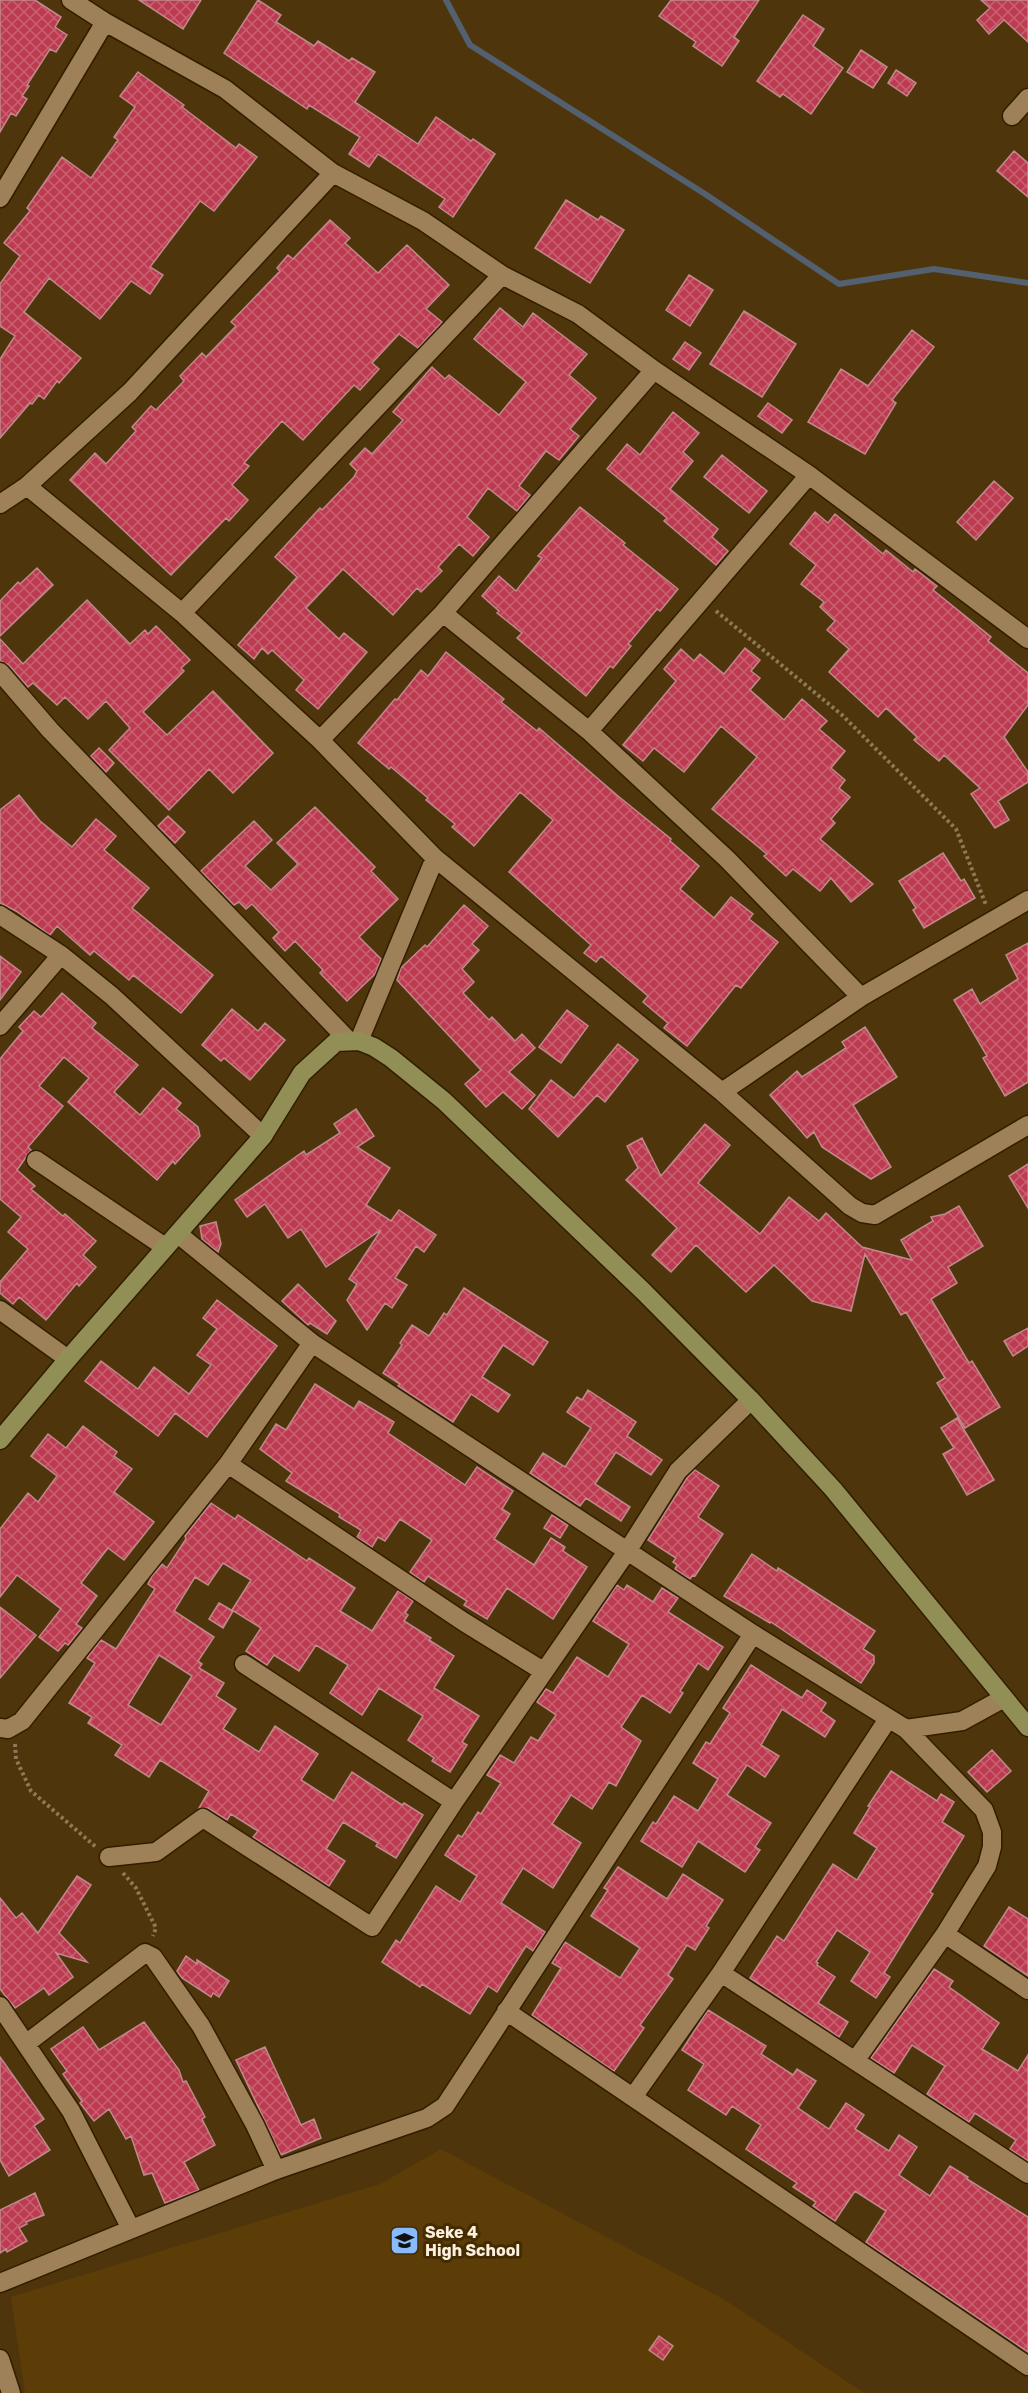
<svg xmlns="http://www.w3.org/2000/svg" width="1028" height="2393" viewBox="0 0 1028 2393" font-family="Rubik,sans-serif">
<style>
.built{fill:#5c3d08}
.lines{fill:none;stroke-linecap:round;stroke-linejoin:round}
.stream{stroke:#526070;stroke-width:6}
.building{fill:url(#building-cross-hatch);stroke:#c08a8d;stroke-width:1.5;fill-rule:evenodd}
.street-casing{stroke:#311e00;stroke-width:21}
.secondary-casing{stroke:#311e00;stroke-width:21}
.path{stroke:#8e7958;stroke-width:4;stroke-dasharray:3 3;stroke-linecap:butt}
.street{stroke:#9e8158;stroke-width:18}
.secondary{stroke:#918f55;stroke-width:18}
.labels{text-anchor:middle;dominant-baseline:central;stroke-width:6;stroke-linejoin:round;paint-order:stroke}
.poi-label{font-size:16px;font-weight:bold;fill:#fdf0df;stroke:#442b00;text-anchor:start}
</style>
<defs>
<pattern id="building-cross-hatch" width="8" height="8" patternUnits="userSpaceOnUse" patternTransform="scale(1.5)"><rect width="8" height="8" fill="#bc3b50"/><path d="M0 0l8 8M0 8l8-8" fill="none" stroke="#c96171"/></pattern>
</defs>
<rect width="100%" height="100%" fill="#4f350b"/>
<path class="built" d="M441,2149L725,2300L864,2393H25L11,2297L380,2184Z"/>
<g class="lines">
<path class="stream" d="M446,0L470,45L705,194L839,284L934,269L1028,283"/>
</g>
<path class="building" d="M0,0H35L61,17L55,27L67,35L56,52L50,49L27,85L29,86L22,96L27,99L16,116L11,113L0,132Z
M139,0H201L183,29Z
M258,0L281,15L276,22L314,46L318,41L349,61L352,58L375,72L355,102L418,144L436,117L471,141L473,139L495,154L453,217L439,207L445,199L378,154L369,167L349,154L360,137L309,105L307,109L224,53Z
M671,0H759L734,37L739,41L722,66L693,46L696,42L659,16Z
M981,0H1028V42L1004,20L989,34L977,20L990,8Z
M803,15L824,29L813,46L843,68L811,114L783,94L780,97L757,81Z
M861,50L887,67L873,88L847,72Z
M896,70L916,83L907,96L888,83Z
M138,72L184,105L182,107L236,148L239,144L257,157L214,211L200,201L150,267L163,275L150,294L131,281L100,319L49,278L24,312L81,358L59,383L57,381L44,399L39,395L32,404L30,403L0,438V359L15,336L0,326V284L20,256L4,243L30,211L27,208L62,157L91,178L118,140L114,137L135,107L120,96Z
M1014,151L1028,163V197L997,171Z
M566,200L598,220L601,216L624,230L590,283L535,248Z
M330,220L350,238L345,243L378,273L407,245L449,285L426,309L442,322L418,348L399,334L372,363L379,369L360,390L354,385L303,440L282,421L244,463L249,466L232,485L248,500L229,521L226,518L171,575L70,480L95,453L106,464L136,431L132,427L151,406L156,410L184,381L180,376L202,353L206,357L236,326L231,322L280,271L277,268L288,255L293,259Z
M689,275L713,290L690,326L666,310Z
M500,308L523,327L533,313L587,354L569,375L596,398L570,429L579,436L559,460L546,451L519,486L530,495L517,511L488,488L467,517L489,537L473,556L459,544L438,567L442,571L421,592L417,588L393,615L343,569L306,608L339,639L344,633L367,652L318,709L296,690L304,680L272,650L268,654L262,648L254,659L238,645L297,577L275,557L320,508L322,510L354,477L357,471L350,464L365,448L372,454L403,420L393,412L432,367L445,379L449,375L499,415L526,382L474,339Z
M744,311L796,344L762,397L710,364Z
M912,330L934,347L892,400L896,403L865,454L808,422L841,369L868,386Z
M685,342L701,353L689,370L673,359Z
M768,403L792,420L782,433L758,416Z
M673,412L699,433L683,452L693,461L670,489L718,529L712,537L728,551L716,565L664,521L667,518L607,469L627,444L640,455Z
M722,455L767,491L749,513L704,477Z
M994,481L1013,498L976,540L957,522Z
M580,507L625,543L623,545L678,589L660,611L657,609L628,644L631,646L613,668L610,666L586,696L517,638L522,633L497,613L499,611L482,596L499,576L516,591L542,558L538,556Z
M815,512L828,523L835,514L883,554L886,550L913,572L915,569L937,586L933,590L991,637L988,641L1028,673V705L1004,737L1028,772V782L998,801L1009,820L995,828L971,794L980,788L944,755L939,761L914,740L917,737L886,708L878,717L829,672L849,649L827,630L835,621L820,607L824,602L801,584L816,565L790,544Z
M37,568L53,585L0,636V601L18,582L20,584Z
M87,600L130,644L145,630L148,634L156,626L190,660L181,668L184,671L143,712L167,735L213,691L273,753L233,793L209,769L169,810L109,750L130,728L106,701L88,719L65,697L57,705L33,683L28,687L9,665L0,661V639L23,664Z
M745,648L760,660L751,671L760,678L750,690L784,720L802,699L827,721L819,729L845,751L831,768L845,780L839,788L850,797L831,819L835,823L820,839L873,884L851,902L831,878L820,891L793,869L786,876L764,856L767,854L712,809L757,757L721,726L684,772L654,748L643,761L623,745L676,681L664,669L681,649L694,661L700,654L724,674Z
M446,652L504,699L501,702L537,731L539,728L618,796L671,839L670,841L699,866L680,889L714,918L731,897L753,914L749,919L778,942L741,988L736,985L687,1046L664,1028L668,1023L643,1002L648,996L601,956L596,962L584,953L591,945L509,872L553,820L520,792L474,846L452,827L455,824L426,800L428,798L391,767L389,769L358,743L395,699L397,700L421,670L428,676Z
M99,748L114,763L106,772L91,756Z
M19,795L40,821L72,847L96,819L116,836L104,850L149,888L132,908L213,975L181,1013L133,975L129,980L94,951L90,955L57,926L50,935L16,911L0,903V810Z
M315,807L375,867L371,871L398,899L359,937L381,959L375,974L347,1001L320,973L323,970L295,941L285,951L273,938L279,932L252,904L246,909L239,902L234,905L201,871L254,821L272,840L245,866L271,890L298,864L277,843Z
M168,816L185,832L175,843L158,826Z
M943,853L961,881L964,879L975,898L924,928L913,910L916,908L899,881Z
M464,905L488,926L472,944L479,950L462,969L474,982L463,993L489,1020L492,1017L515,1041L522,1034L535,1048L509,1072L535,1095L522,1109L503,1092L486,1107L465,1084L481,1070L397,980L401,968L425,945L427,947Z
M1028,943V1082L1005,1096L983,1058L987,1056L954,1000L972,989L980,1004L1018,979L1006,955Z
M0,956L21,972L0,1000Z
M62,993L96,1023L92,1028L138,1065L114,1092L140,1115L163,1088L181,1103L176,1109L198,1127L200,1136L175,1164L173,1161L157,1180L68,1102L89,1078L64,1057L39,1086L63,1106L28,1147L31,1150L17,1170L35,1186L31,1189L63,1216L65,1214L96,1241L83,1255L96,1267L79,1286L77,1283L46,1320L19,1297L13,1304L0,1293V1282L28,1249L8,1232L21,1217L0,1199V1059L23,1031L19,1027L34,1011L41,1017Z
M232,1009L258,1031L265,1023L285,1040L250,1080L224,1058L221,1061L202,1045Z
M567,1010L588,1026L561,1063L539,1047Z
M865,1027L897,1077L853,1105L891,1167L871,1179L822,1147L814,1132L807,1138L770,1095L797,1071L802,1077L846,1048L842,1042Z
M618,1044L638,1060L605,1102L597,1095L558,1137L529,1109L551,1080L574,1098Z
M356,1109L374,1136L357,1147L390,1168L366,1205L391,1221L399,1210L436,1235L424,1252L416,1246L395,1278L407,1285L392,1308L385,1303L367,1330L347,1300L357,1284L349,1279L381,1230L326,1267L301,1229L288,1238L265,1204L247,1217L235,1200L304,1151L306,1155L340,1133L334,1124Z
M705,1124L730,1145L698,1183L760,1234L789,1197L819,1221L826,1213L862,1247L912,1260L901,1240L933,1221L931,1217L945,1214L959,1206L983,1246L948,1267L957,1283L931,1299L969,1363L972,1361L1000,1407L965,1428L937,1383L945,1378L906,1312L901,1315L865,1254L851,1311L812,1301L774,1265L746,1292L696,1245L671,1272L652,1255L677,1228L626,1180L638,1168L627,1146L642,1138L661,1176Z
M1028,1164V1208L1009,1176Z
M216,1222L221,1244L218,1252L202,1239L200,1226Z
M298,1284L336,1321L327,1334L310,1323L308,1325L282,1301Z
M464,1288L548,1342L533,1365L503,1345L482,1377L510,1395L498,1412L471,1394L453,1422L398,1386L400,1384L383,1373L402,1345L400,1343L412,1325L429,1336L444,1313L447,1315Z
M217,1300L277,1346L207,1437L175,1413L158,1436L85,1381L101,1361L138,1389L154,1367L189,1394L211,1365L197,1355L217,1329L203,1318Z
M1028,1328V1346L1013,1356L1004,1341Z
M315,1384L354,1409L359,1401L394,1422L388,1433L465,1485L477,1467L513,1491L502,1509L510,1514L494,1539L534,1565L551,1538L565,1547L563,1551L587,1567L553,1619L507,1588L487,1619L464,1605L467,1601L431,1578L428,1576L424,1582L410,1572L432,1540L400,1519L385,1541L378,1537L372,1547L357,1537L361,1530L339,1517L340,1514L286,1481L292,1473L260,1449L276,1424L286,1430Z
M588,1390L636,1422L627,1436L662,1460L651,1475L616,1452L595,1484L630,1507L621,1521L586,1498L580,1506L530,1473L543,1453L565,1467L591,1428L567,1412L577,1397L582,1400Z
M957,1418L994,1480L967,1495L943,1454L954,1448L941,1428Z
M83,1426L117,1452L114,1456L132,1469L114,1492L154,1522L124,1560L108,1548L81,1583L97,1596L76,1624L82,1628L68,1645L65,1643L58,1651L39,1637L61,1609L17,1575L0,1597V1529L28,1493L38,1502L57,1476L31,1456L48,1434L66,1448Z
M695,1470L719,1486L698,1517L723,1534L695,1576L693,1575L690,1579L675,1569L677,1565L673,1562L676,1558L648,1540L687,1478Z
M211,1503L235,1519L238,1515L307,1561L309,1558L355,1588L340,1611L372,1631L398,1591L413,1601L405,1613L408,1615L404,1621L431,1638L429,1640L454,1656L434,1688L479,1716L462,1742L467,1745L450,1772L432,1761L434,1758L408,1740L423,1716L379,1688L362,1715L330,1693L348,1665L316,1645L299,1671L274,1655L267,1665L246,1651L261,1628L232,1610L251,1580L223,1563L208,1585L195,1577L174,1611L214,1637L198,1661L202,1664L199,1668L224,1683L216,1696L236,1709L223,1729L259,1752L275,1726L318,1754L301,1780L334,1801L352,1772L402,1805L404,1803L423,1815L396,1858L376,1846L378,1843L343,1822L326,1849L345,1861L329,1886L253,1837L258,1831L231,1814L227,1820L208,1808H199L209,1791L160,1760L149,1777L115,1755L122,1745L88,1723L92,1717L69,1703L95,1663L87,1658L101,1640L116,1649L155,1589L148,1584L152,1576L162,1564L167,1568L186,1539L185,1536ZM159,1655L192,1676L161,1725L128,1705Z
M552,1515L568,1525L560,1538L544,1528Z
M752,1554L777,1571L778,1568L875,1631L863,1649L874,1656V1663L861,1683L771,1622L770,1623L724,1596Z
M617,1585L624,1590L627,1585L653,1602L662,1588L678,1598L668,1612L723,1647L708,1670L698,1663L680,1691L683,1693L670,1713L642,1695L621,1727L641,1741L616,1786L609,1782L592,1809L571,1795L552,1824L581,1843L553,1888L523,1868L501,1903L545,1932L533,1951L526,1946L497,1992L488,1986L470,2014L422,1984L420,1987L382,1962L396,1940L400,1943L436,1886L460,1902L477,1876L445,1855L458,1835L462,1837L478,1812L481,1814L501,1783L487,1775L500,1755L514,1763L531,1737L538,1741L556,1715L537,1702L546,1689L553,1693L577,1657L608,1677L629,1644L593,1621Z
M219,1603L233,1611L223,1628L209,1619Z
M0,1607L36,1635L0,1678Z
M751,1665L802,1698L807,1690L826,1703L821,1711L835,1721L825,1737L782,1709L761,1745L779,1756L765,1777L747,1765L727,1795L771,1823L755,1847L760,1850L745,1872L698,1841L682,1867L641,1841L653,1822L656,1824L674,1796L698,1811L718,1779L693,1763L706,1742L710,1744L730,1713L723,1708Z
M992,1750L1011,1771L987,1792L968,1772Z
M891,1771L937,1801L941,1794L954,1802L942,1822L964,1836L930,1892L933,1894L884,1973L890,1977L876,1998L851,1981L870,1952L837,1930L816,1962L818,1963L817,1965L835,1977L818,2003L848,2022L839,2037L750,1978L777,1936L784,1941L833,1864L857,1880L877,1848L854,1833L870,1807L868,1806Z
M618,1867L667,1899L683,1874L723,1900L706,1926L709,1928L695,1950L687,1945L668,1975L673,1979L640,2025L644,2028L614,2071L532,2015L561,1968L552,1963L565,1942L620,1978L640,1948L591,1916L608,1890L604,1888Z
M77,1876L91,1885L59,1933L87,1962L56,1953L73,1977L49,1995L44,1988L15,2008L0,1989V1898L16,1918L22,1913L38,1933Z
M1009,1907L1028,1919V1976L984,1946Z
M186,1956L197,1964V1960L229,1981L219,1997L213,1993L211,1997L182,1978L177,1971Z
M934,1969L953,1981L949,1987L999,2023L982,2049L1018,2071L1028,2055V2161L1010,2149L1016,2140L975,2113L969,2122L927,2094L945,2066L912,2045L894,2073L871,2058Z
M708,2010L766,2046L761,2054L793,2075L797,2069L816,2081L798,2108L829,2129L846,2103L864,2115L855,2129L889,2151L899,2135L917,2147L899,2175L930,2196L950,2166L968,2177L967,2179L1028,2217V2352L866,2242L886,2211L855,2191L835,2221L813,2206L816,2202L793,2187L797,2183L746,2149L761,2125L732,2106L726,2115L688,2090L704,2064L682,2050Z
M144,2022L179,2070L183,2082L186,2081L205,2117L202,2119L215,2145L184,2162L199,2190L165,2203L152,2173L144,2175L131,2136L126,2139L109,2109L94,2121L80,2103L82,2101L63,2074L67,2071L51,2049L83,2027L99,2050Z
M265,2047L301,2125L314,2119L321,2138L281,2155L236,2060Z
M0,2057L44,2119L34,2126L50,2150L9,2176L0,2160Z
M35,2193L44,2215L26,2222L27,2224L19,2228L27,2241L7,2252L6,2249L0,2253V2210Z
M659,2336L673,2346L663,2360L649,2350Z"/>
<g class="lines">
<defs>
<path id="street" d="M1012,116L1028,98
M0,198L105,22L71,0
M654,370L809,475L1028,639
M27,486L130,392L333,173L225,89L105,22
M0,504L27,486L182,613L320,740L435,858L722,1092L850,1206L862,1213L875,1215L1028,1125
M182,613L502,275L423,221L333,173
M443,613L654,370L578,314L502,275
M0,672L50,730L348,1040
M589,731L809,475
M320,740L443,613L589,731L727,859L861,997
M0,915L61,955L112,996L263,1136
M0,1026L61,955
M359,1041L435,858
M722,1092L861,997L1028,900
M36,1160L165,1247
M178,1234L312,1343L753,1634L906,1729L984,1810L992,1832V1847L987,1866L945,1934L855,2061
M0,1310L68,1359
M228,1464L464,1622L543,1671
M244,1664L454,1802
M0,1728L8,1729L22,1721L228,1464L312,1343
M906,1729L962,1721L1004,1698
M109,1857L156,1852L203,1818L372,1927L454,1802L628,1550L678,1471L751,1400
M945,1934L1028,1990
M721,1973L1028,2174
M0,2006L71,2111L131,2229
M506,2011L1028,2366
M27,2043L145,1953L153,1957L201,2026L255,2125L276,2170
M633,2097L721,1973L888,1719
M0,2283L276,2170L427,2118L445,2106L753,1634
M0,2359L11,2393"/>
<path id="secondary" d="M0,1440L68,1359L263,1136L302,1073L336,1042L359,1041L374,1047L391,1058L444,1101L643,1291L751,1400L833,1489L1028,1727"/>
</defs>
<use href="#street" class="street-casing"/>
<use href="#secondary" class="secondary-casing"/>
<path class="path" d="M716,611L842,715L956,829L986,905
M15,1744L16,1759L31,1791L96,1847
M123,1873L136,1888L156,1928L153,1936"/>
<use href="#street" class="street"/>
<use href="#secondary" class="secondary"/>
</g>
<defs>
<symbol id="school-square" viewBox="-11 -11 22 22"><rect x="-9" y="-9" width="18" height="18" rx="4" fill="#88bafc" stroke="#442b00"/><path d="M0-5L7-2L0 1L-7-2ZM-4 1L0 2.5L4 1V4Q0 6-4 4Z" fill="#111"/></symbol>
</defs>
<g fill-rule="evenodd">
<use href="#school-square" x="388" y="2224" width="33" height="33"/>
</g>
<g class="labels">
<g class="poi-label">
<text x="425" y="2232">Seke 4<tspan x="425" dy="18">High School</tspan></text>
</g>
</g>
</svg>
